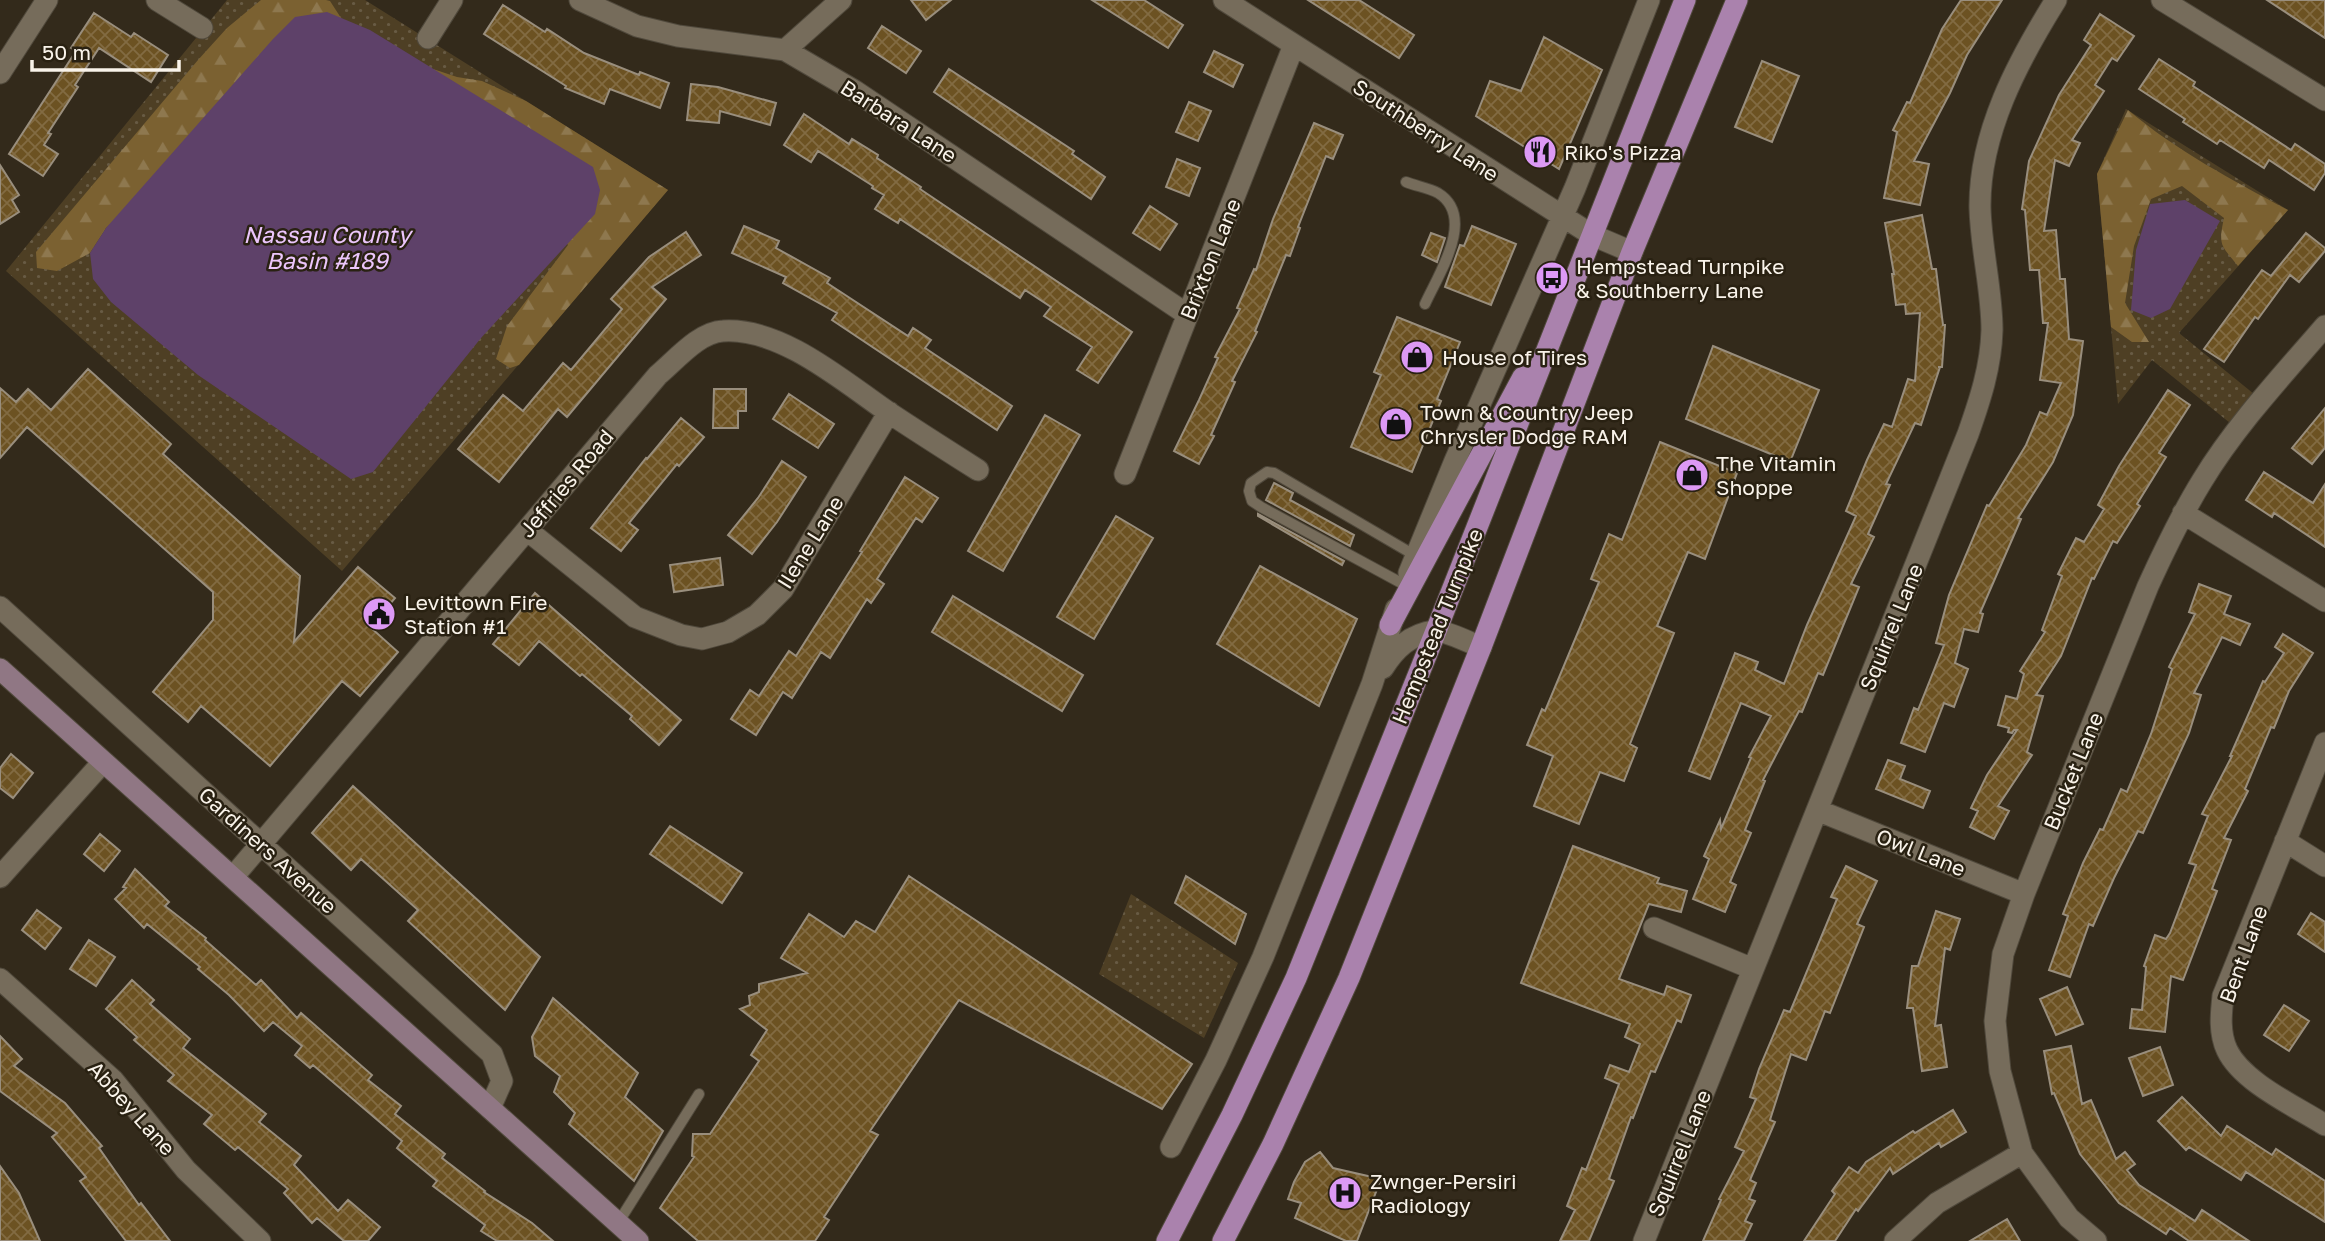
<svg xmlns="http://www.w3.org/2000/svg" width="2325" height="1241" viewBox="0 0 2325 1241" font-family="'Golos Text',sans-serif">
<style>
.grass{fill:url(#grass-dots)}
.forest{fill:url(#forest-firs)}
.water{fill:#5e4169}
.building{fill:url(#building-cross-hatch);stroke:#998e7d;stroke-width:2}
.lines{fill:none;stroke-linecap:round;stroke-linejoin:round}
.service-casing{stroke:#50493c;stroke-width:12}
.minor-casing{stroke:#50493c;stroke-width:23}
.secondary-casing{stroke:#50493c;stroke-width:23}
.primary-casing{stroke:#50493c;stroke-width:23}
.service{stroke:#766c5b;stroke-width:10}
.minor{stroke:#766c5b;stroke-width:21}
.secondary{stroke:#907784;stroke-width:21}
.primary{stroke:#aa82ad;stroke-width:21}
.labels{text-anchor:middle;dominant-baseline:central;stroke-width:5;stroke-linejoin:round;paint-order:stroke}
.street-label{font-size:21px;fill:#f9f3ea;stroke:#292112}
.poi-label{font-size:21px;fill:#f9f3ea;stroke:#292112;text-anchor:start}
.water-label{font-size:23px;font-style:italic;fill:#ecc6fc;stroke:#292112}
</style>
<defs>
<pattern id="grass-dots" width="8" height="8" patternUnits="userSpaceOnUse" patternTransform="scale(1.75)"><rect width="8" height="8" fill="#4e3f24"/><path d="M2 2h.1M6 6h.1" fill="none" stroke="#685b44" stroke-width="1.8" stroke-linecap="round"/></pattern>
<pattern id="forest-firs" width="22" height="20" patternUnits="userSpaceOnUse" patternTransform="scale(1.75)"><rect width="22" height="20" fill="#7b6131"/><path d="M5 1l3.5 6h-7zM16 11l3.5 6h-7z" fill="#8e784f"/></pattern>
<pattern id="building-cross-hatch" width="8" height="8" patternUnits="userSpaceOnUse" patternTransform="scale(1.75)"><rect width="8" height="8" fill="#6c5222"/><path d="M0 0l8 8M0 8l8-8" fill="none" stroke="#826b42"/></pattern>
</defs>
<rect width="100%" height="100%" fill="#332a1b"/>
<path class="grass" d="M227,0H365L668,190L342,571L6,271Z
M2126,109L2288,210L2179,333L2254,394L2230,423L2152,360L2118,404L2097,174Z
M1131,894L1238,963L1204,1038L1099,974Z"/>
<path class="forest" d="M261,0H326L330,1L341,18L106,228L90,253L57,271L37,268L36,252L198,60L227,28Z
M433,69L457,77L482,81L526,101L668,190L519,365L510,368L496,359L507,326L568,245Z
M2128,110C2177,151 2232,180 2288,210L2238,266C2221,245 2218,246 2224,218L2182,186L2151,199L2134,246L2125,303L2149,342H2132L2111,327L2097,174Z"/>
<path class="water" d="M327,12L370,30L593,167L600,190L595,214L481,338L373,472L351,479L198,375L111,302L93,279L90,253L106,228L273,39L295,17Z
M2185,200L2220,221L2170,309L2151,318L2131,310L2136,250L2150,204Z"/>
<path class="building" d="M911,0H951L926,20Z
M1092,0H1144L1183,25L1168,48Z
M1308,0H1359L1414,35L1399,58Z
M1961,0H2002L1967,55L1950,93L1914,161L1929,164L1920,205L1884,198L1897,132L1893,130L1907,102L1910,103L1942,29Z
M2267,0H2325V38Z
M503,5L545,32L547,29L584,53L639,75L640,72L669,83L660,108L610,89L604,104L565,88L566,86L484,34Z
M94,13L131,37L134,33L168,55L151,82L99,48L75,85L78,87L48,133L51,134L44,145L58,154L43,176L9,154L76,51L71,48Z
M2100,14L2134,36L2117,61L2112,58L2095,85L2104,91L2072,140L2080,143L2069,166L2055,160L2044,231L2056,230L2060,279H2065L2069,339L2083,341L2073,415L2053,462L2018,518L2021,519L1980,613L1983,614L1978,632L1964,629L1955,663L1968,669L1954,707L1944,703L1925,752L1901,743L1914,708L1918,710L1944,645L1936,643L1949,595L1987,505L1989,506L2026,445L2040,412L2047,415L2061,383L2040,380L2048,323H2043L2039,270H2030L2025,210L2022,209L2029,161L2059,95L2091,45L2084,40Z
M882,26L921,51L906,73L868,48Z
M1544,37L1602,70L1559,169L1476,116L1490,81L1521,91Z
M1214,51L1243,65L1233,87L1204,72Z
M2159,59L2195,82L2193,86L2291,150L2295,144L2325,164V173L2314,190L2269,160L2264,168L2220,140L2217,144L2183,122L2185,119L2139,89Z
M1762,61L1799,76L1772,142L1735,127Z
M949,69L1074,151L1072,154L1105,177L1091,199L934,92Z
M691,84L718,87L776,103L770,125L720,111L719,123L687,120Z
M1189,102L1211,111L1198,141L1176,132Z
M804,114L849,144L852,139L878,155L877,158L921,187L920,189L1132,332L1098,383L1077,370L1092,347L1044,316L1051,307L1025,290L1020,298L900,219L898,223L875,209L884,195L872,188L873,186L818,151L811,162L784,145Z
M1314,123L1343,135L1333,159L1326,156L1298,227L1300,228L1290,256L1286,255L1255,331L1257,332L1232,381L1235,382L1211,435L1214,436L1199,464L1174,451L1199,400L1218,358L1215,357L1240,309L1237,308L1254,269L1256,270L1273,219Z
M1177,159L1200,168L1189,196L1166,187Z
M0,165L19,195L12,200L19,212L0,224Z
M1150,206L1177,224L1160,250L1133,233Z
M1922,215L1932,269H1936L1943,325H1945L1942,367H1938H1940L1921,425L1915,423L1886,484L1890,485L1868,534L1874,537L1851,584L1859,587L1823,675L1818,673L1802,712L1799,711L1763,780L1765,781L1745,830L1751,833L1730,882L1736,885L1725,912L1693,899L1709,859L1704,856L1720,820L1721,829L1751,758L1749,757L1771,716L1741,703L1710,779L1689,771L1735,653L1758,662L1755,670L1784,684L1807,625L1856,516L1846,511L1867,460L1884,424L1892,427L1908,379L1915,381L1920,313L1906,314L1905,304L1896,305L1892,274H1894L1885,223Z
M744,226L779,241L776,248L830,278L827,283L908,336L913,328L931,340L925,348L1012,406L997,430L832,320L837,313L783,283L786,277L732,253Z
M1472,226L1516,244L1491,305L1445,287L1460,245L1464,246Z
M686,232L701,255L652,287L666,299L567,417L558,409L499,482L458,449L503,395L523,411L563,363L571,370L622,309L611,299L649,257Z
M1431,233L1445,238L1437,262L1422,255Z
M2306,233L2325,248V251L2299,282L2290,275L2258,319L2255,317L2224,362L2204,349L2262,270L2271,276Z
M1397,317L1460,342L1437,399L1441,401L1412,472L1351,447L1381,375L1374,372Z
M1713,346L1819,390L1790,462L1686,419Z
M88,369L171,444L163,454L300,576L294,642L358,567L395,598L370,627L398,652L360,696L342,681L270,766L201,706L188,722L153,692L213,620V592L27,427L0,458V388L16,402L28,389L51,410Z
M714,389H746V411H738V428H713Z
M2168,390L2190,405L2159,453L2166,457L2137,504L2140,506L2117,543L2113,541L2094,579L2092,578L2061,656L2036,695L2043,696L2027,752L2032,755L1998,806L2009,811L1994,839L1970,827L1978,811L1971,808L1987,775L2017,730H2014L2012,733L2008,732L2009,728L1998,725L2006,696L2017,699L2024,674L2020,671L2045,632L2042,630L2062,576L2058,574L2076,538L2084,542L2104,509L2098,505L2119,466Z
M789,394L834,424L818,448L773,419Z
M2325,408V448L2312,464L2292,448Z
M1045,415L1080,435L1003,571L968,551Z
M681,418L704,437L679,466L677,464L629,523L638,530L621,551L591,528L646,458L647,459Z
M1660,442L1737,473L1705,559L1688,552L1657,626L1674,633L1630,744L1637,748L1624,781L1600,772L1579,824L1534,806L1553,756L1527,745L1542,709L1545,711L1599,582L1591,579L1609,534L1622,540Z
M782,461L806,477L777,522L752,554L728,535L758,498Z
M2264,472L2313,503L2325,484V547L2274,513L2272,517L2246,500Z
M905,477L938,498L922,522L916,518L877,579L884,584L871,603L867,599L830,658L821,652L792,698L783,692L756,735L731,719L750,690L759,696L789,651L796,656L862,552L860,551Z
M1274,483L1293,493L1290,500L1354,535L1350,546L1266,500Z
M1258,514L1344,561L1342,565L1258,516Z
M1116,516L1153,538L1094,639L1057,617Z
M720,558L723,585L674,592L670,565Z
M1260,566L1357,619L1319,706L1217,644Z
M2199,584L2231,596L2224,614L2250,624L2240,645L2222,637L2194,693L2201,695L2189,733L2143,833L2138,831L2114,878L2093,926L2089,924L2070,977L2049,970L2068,916L2063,914L2083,863L2100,829L2103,830L2121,789L2127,792L2151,734L2172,669L2169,667L2195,614L2189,612Z
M535,593L681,720L659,745L630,719L632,716L582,674L580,676L539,641L519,665L493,644Z
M953,596L1083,675L1062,711L932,632Z
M2283,634L2313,653L2289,691L2274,728L2271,727L2245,789L2248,791L2224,838L2231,840L2212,889L2217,891L2183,980L2171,976L2165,1032L2130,1028L2132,1009L2142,1010L2146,967L2144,966L2155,935L2166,939L2170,933L2196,865L2189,863L2208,816L2202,814L2232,756H2230L2263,681L2265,682L2284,653L2275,647Z
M11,754L33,773L13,798L0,788V768Z
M1888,760L1905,766L1900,779L1930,791L1923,808L1876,789Z
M353,786L540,957L505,1010L408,921L418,910L361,859L351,870L312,833Z
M670,826L742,873L722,903L650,854Z
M100,834L120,851L104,871L84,854Z
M1573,846L1659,878L1657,883L1687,891L1681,912L1649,904L1619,979L1664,995L1667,986L1691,995L1681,1022L1677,1020L1655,1072L1651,1071L1633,1118L1631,1117L1609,1179L1614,1181L1589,1241H1560L1575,1210L1567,1206L1582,1168L1586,1170L1619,1084L1605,1078L1610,1065L1629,1072L1640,1044L1625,1037L1630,1024L1521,983Z
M1846,866L1877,881L1857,924L1864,927L1830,1013L1825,1011L1806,1060L1791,1054L1770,1120L1775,1122L1750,1180L1756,1183L1749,1199L1755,1201L1745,1221L1752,1224L1744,1241H1703L1721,1200L1719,1199L1744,1151L1735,1147L1756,1099L1750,1097L1759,1069L1784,1010L1790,1012L1837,899L1831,897Z
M135,869L169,902L165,906L206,938L205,940L256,985L261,980L297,1018L301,1013L372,1075L368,1080L401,1106L395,1114L445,1154L442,1158L485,1191L484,1192L532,1223L553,1241H497L481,1231L485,1225L433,1186L437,1181L397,1148L402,1141L313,1065L310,1068L295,1055L302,1046L273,1022L264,1031L229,995L198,969L200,967L147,924L144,928L115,899L126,888L123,887Z
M909,876L1192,1064L1162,1109L959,1000L870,1131L878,1135L824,1217L829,1220L815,1241H698L660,1208L694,1157L692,1156L693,1134H710L759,1061L751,1055L767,1030L740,1009L750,1005L749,996L759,992V984L807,973L781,958L809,914L844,937L856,921L875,932Z
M1186,876L1246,914L1235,944L1175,903Z
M37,910L61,928L45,949L22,930Z
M1936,911L1960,919L1950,950L1945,948L1935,1026L1941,1025L1947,1067L1922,1071L1913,1008H1907L1912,966H1918Z
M2311,913L2325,922V952L2298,934Z
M89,940L115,957L96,986L70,969Z
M132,980L154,1000L150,1004L190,1039L183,1048L266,1114L259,1122L301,1156L294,1165L338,1211L348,1200L380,1227L368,1241H344L317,1218L312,1223L284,1193L288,1189L238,1147L235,1150L204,1124L212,1115L168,1081L174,1075L134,1040L137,1037L106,1009Z
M2067,987L2083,1024L2056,1035L2040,999Z
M553,998L638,1073L625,1097L663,1131L634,1181L569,1124L575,1113L554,1092L560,1076L535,1056L532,1037Z
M2284,1005L2309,1021L2289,1051L2264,1035Z
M0,1036L22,1059L14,1066L65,1103L102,1146L99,1148L139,1205L141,1203L170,1241H126L80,1181L86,1177L52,1137L57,1133L0,1091Z
M2071,1046L2082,1104L2091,1100L2116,1159L2125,1152L2135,1164L2127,1170L2139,1185L2195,1221L2202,1210L2249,1241H2189L2170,1228L2166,1234L2119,1203L2080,1154L2054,1093L2052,1094L2044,1051Z
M2160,1047L2173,1085L2143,1096L2129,1058Z
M2182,1097L2221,1136L2227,1126L2272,1155L2276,1149L2325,1181V1222L2246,1172L2241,1180L2189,1147L2186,1150L2158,1121Z
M1953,1110L1966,1132L1941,1147L1939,1143L1893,1174L1890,1168L1858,1211L1856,1209L1835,1241H1804L1835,1194L1832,1191L1849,1167L1858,1173L1866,1162L1913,1131L1915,1133Z
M1320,1152L1333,1168L1381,1179L1357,1241H1346L1295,1218L1301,1203L1288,1199L1294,1182L1305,1162Z
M0,1166L19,1193L40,1241H0Z
M2007,1219L2020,1241H1970Z"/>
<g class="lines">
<defs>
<path id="service" d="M1406,182C1416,186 1429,188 1438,193C1477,217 1438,275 1425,304
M1405,585L1261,507L1252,501L1249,491L1251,483L1267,472L1274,473L1416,556
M618,1223L699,1094"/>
<path id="minor" d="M157,0L202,28
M580,0L637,26L678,36L785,50L855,91L1188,315
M1224,0L1592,235L1632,252
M2162,0L2325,100
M428,38L452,0
M785,50L841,0
M0,73L47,0
M1125,474L1294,45
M2183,513L2325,601
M527,530L635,617L681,635L702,639L728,632L757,615L783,589L889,412
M1409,573L1454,463L1575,188L1649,0
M0,607L492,1054L502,1081L490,1108
M1383,668C1395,649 1410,634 1435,631C1444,630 1471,643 1481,647
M2325,743L2223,996C2221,1014 2219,1033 2227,1050C2242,1082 2295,1106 2325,1125
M1817,810L2024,894
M2285,841L2325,866
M0,877L103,762
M233,877L658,375C676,360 699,332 723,331C781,327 844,382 888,412C918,432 948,451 978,470
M1654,928L1753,969
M0,979L113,1080L186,1170L260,1241
M1171,1147L1216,1060L1263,957L1372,684L1396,609
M1644,1241L1968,434C1980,400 1991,367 1992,330C1992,290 1981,249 1980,208C1979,133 2018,61 2056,0
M1895,1241L1937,1203L2022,1153
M2096,1241L2069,1218L2022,1153L2000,1071L1995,1021L2003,954L2024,894L2148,586C2164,551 2181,515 2202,481C2236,425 2282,376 2325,326"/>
<path id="secondary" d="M0,669L638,1241"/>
<path id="primary" d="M1390,625L1523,377
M1167,1241L1232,1115L1296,978L1436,631L1685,0
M1223,1241L1273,1144L1349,978L1481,647L1632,252L1737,0"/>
</defs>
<use href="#service" class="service-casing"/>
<use href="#minor" class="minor-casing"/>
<use href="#secondary" class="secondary-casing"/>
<use href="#primary" class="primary-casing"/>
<use href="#service" class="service"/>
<use href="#minor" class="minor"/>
<use href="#secondary" class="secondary"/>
<use href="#primary" class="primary"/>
</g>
<defs>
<symbol id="restaurant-disc" viewBox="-11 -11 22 22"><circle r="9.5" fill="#dc99f5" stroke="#292112"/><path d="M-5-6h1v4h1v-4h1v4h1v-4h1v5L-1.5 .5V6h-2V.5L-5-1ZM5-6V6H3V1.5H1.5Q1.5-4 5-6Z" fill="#111"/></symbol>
<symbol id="bus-disc" viewBox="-11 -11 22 22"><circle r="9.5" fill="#dc99f5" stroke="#292112"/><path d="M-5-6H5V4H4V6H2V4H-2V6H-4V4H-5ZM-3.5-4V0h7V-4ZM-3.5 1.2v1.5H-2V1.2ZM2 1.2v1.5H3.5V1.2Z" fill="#111"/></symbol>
<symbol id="shop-disc" viewBox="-11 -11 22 22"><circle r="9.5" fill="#dc99f5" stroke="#292112"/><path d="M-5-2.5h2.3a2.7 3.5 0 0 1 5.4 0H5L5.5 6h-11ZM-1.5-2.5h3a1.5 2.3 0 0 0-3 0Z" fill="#111"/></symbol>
<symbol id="civic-disc" viewBox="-11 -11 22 22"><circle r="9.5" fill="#dc99f5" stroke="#292112"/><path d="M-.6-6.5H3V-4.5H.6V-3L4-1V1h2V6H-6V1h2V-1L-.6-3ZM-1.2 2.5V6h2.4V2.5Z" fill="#111"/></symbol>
<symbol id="hospital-disc" viewBox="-11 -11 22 22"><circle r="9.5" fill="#dc99f5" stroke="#292112"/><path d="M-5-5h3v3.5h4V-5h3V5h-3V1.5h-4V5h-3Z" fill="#111"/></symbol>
</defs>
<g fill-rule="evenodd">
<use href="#restaurant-disc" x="1521" y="133" width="38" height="38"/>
<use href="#bus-disc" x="1533" y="259" width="38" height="38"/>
<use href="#shop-disc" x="1398" y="338" width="38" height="38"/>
<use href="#shop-disc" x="1377" y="405" width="38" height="38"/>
<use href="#shop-disc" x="1673" y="456" width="38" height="38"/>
<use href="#civic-disc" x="360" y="595" width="38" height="38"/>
<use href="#hospital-disc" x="1326" y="1174" width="38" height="38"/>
</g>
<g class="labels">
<g class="street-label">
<text transform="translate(899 121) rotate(33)">Barbara Lane</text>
<text transform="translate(1426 130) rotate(33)">Southberry Lane</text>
<text transform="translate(1210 259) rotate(-68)">Brixton Lane</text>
<text transform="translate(566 483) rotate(-50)">Jeffries Road</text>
<text transform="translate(810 542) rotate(-58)">Ilene Lane</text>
<text transform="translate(1437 626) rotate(-68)">Hempstead Turnpike</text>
<text transform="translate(1891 627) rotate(-68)">Squirrel Lane</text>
<text transform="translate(2073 771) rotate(-68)">Bucket Lane</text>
<text transform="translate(268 850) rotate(42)">Gardiners Avenue</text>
<text transform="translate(1921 852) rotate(22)">Owl Lane</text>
<text transform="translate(2243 954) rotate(-70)">Bent Lane</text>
<text transform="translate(132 1108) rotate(48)">Abbey Lane</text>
<text transform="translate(1679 1153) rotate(-68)">Squirrel Lane</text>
</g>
<g class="poi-label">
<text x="1564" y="152">Riko's Pizza</text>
<text x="1576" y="266">Hempstead Turnpike<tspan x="1576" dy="24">&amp; Southberry Lane</tspan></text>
<text x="1442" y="357">House of Tires</text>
<text x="1420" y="412">Town &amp; Country Jeep<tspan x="1420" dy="24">Chrysler Dodge RAM</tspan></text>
<text x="1716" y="463">The Vitamin<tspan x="1716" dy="24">Shoppe</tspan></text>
<text x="404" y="602">Levittown Fire<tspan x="404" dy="24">Station #1</tspan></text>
<text x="1370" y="1181">Zwnger-Persiri<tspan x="1370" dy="24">Radiology</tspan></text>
</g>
<g class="water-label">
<text x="327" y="234">Nassau County<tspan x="327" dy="26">Basin #189</tspan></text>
</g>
</g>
<path d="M32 60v10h147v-10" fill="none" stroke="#f9f3ea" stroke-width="3.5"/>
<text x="42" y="60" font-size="21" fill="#f9f3ea" stroke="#292112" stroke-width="5" paint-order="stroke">50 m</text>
</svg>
